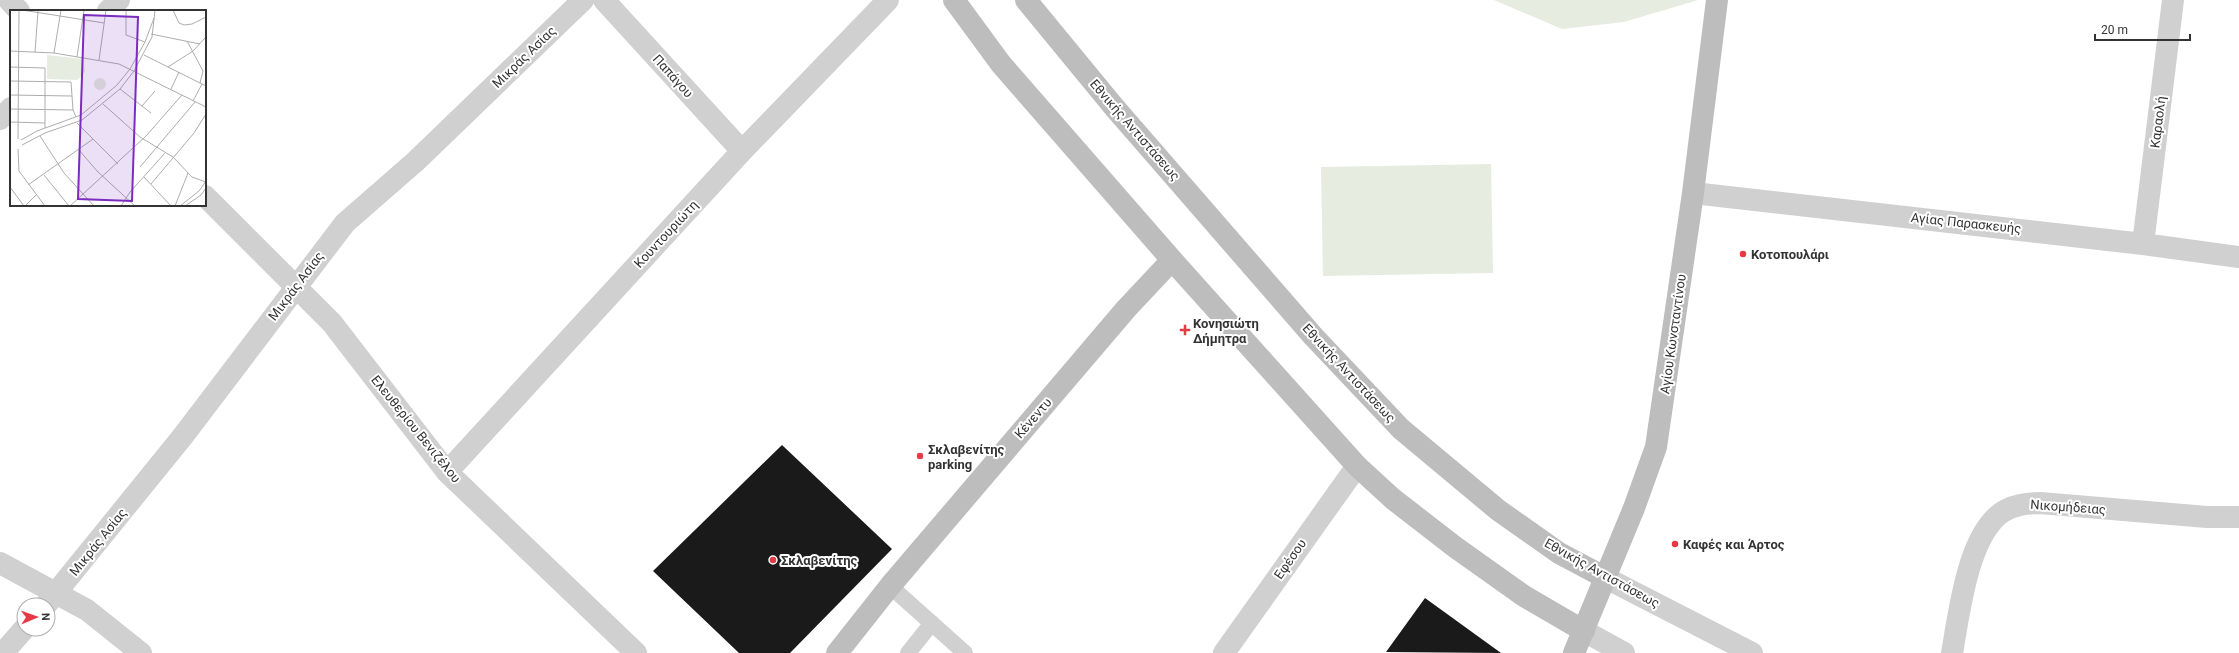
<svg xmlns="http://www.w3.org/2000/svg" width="2239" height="653" viewBox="0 0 2239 653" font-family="Roboto,sans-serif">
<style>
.green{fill:#e6ecdf}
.building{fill:#1a1a1a}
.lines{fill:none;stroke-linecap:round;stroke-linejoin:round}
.lane{stroke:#d0d0d0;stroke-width:16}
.street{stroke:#d0d0d0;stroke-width:22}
.secondary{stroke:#bdbdbd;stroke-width:22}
.poi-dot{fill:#e63946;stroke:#fff;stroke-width:1.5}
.labels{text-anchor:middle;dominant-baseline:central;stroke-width:4;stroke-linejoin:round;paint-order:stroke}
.street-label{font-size:13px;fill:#333;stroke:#fff}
.poi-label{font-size:13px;font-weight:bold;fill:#333;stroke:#fff;text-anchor:start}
.inset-road{fill:none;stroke:#adadad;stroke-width:1}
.view{fill:#7b2cbf;fill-opacity:0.15;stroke:#7b2cbf;stroke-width:2}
.inset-edge{fill:none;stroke:#333;stroke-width:2}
</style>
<rect width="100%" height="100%" fill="#fff"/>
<path class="green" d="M1494,0H1698L1624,22L1562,29Z
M1491,164L1493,273L1323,276L1321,167Z"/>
<path class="building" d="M782,445L892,549L790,653H739L653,571Z
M1425,598L1501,653L1386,652Z"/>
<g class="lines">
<path class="lane" d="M890,586L965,653
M908,653L932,623"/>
<path class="street" d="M9,0L19,11
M604,0L742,151
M108,11L119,0
M0,119L11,108
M1693,193L2143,244L2239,257
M205,196L332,323L447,472L636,653
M2143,244L2173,0
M447,472L742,151L888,0
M0,563L87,610L141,653
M1606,578L1752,653
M46,605L183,436L345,223L416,161L583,0
M1584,631L1624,653
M3,653L24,629
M1224,653L1357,466
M1952,653C1959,615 1968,527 2008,509C2018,504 2029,503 2040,503L2207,517H2239"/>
<path class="secondary" d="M954,0L1001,64L1172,260L1357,466L1393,499L1455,547L1524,596L1584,631
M1026,0L1114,107L1313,336L1401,429L1498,510L1559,553L1606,578
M837,653L890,586L1126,309L1172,260
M1574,653L1634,508L1656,447L1693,193L1717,0"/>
</g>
<g class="poi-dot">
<circle cx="1743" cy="254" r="4"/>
<path d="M1183 324h4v4h4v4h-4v4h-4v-4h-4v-4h4z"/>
<circle cx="920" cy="456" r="4"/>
<circle cx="1675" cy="544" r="4"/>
<circle cx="773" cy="560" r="4"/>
</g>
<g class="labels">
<g class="street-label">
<text transform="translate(524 57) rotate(-44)">Μικράς Ασίας</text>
<text transform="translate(673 76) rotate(48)">Παπάγου</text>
<text transform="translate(2158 122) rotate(-83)">Καραολή</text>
<text transform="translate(1135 130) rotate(49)">Εθνικής Αντιστάσεως</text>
<text transform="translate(1966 223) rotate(6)">Αγίας Παρασκευής</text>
<text transform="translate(666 234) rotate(-47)">Κουντουριώτη</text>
<text transform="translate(296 286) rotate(-53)">Μικράς Ασίας</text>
<text transform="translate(1673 334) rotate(-82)">Αγίου Κωνσταντίνου</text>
<text transform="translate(1349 373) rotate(47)">Εθνικής Αντιστάσεως</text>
<text transform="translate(1033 418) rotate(-49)">Κένεντυ</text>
<text transform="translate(416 429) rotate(51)">Ελευθερίου Βενιζέλου</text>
<text transform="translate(2068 507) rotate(4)">Νικομήδειας</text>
<text transform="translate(98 542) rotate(-51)">Μικράς Ασίας</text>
<text transform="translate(1290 559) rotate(-55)">Εφέσου</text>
<text transform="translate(1602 573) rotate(29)">Εθνικής Αντιστάσεως</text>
</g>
<g class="poi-label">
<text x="1751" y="254">Κοτοπουλάρι</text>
<text x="1193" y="323">Κονησιώτη<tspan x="1193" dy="15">Δήμητρα</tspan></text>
<text x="928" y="449">Σκλαβενίτης<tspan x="928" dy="15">parking</tspan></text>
<text x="1683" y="544">Καφές και Άρτος</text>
<text x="781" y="560">Σκλαβενίτης</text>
</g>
</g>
<g transform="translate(10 10)">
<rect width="196" height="196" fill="#fff"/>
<path d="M37,45L73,49L75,61L72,66L67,70L37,69ZM84 74a6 6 0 1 1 12 0a6 6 0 1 1-12 0Z" fill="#e6ecdf"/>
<path class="inset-road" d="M12,0L94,13M116,0V25L135,32M163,0L169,13L174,15L182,14L196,7M141,24L190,34M177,31L193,61L190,73M0,41L44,43L109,54L196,97M25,42L28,1M44,43L51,0M134,45L196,76M67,47L74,0M89,50L96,0M0,57L35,58V118M158,57L183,41L196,27M120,59L135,32L144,8M124,61L142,27L145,0M0,71L61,72L63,100L66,107M110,79L141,103M161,79L169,62M0,85L62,86M183,91L192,74M93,94L130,127L163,147L182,167L196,172M132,96L145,81M0,99L63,100M0,112L35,113M67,113L108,154M30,126L54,163L84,196M8,129L9,0M11,130L27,121L71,105L107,75L120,59M12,135L35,123L72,110L110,79L124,61M8,139L9,161L35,196M69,140L87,161L125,196M130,157L185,92M34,165L59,196M134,167L161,196M141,174L184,123L196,104M18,175L83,129M0,177L14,196M15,196L26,185M60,196L136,126L172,85M111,196L120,182L155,143M165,196L178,163M170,196L189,181L196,171M175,196L191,185L196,178"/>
<path class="view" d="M74,5L128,7L122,191L68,189Z"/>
<rect width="196" height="196" class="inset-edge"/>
</g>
<g transform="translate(36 617) rotate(88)"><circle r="19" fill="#ffffff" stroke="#adadad"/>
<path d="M0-3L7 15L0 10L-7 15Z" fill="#e63946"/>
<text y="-6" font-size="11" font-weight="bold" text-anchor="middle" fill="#333333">N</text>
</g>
<path d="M2095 34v6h95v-6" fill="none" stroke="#333333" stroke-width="2"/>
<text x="2101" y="34" font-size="12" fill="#333333" stroke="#ffffff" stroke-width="3" paint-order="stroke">20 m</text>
</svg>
